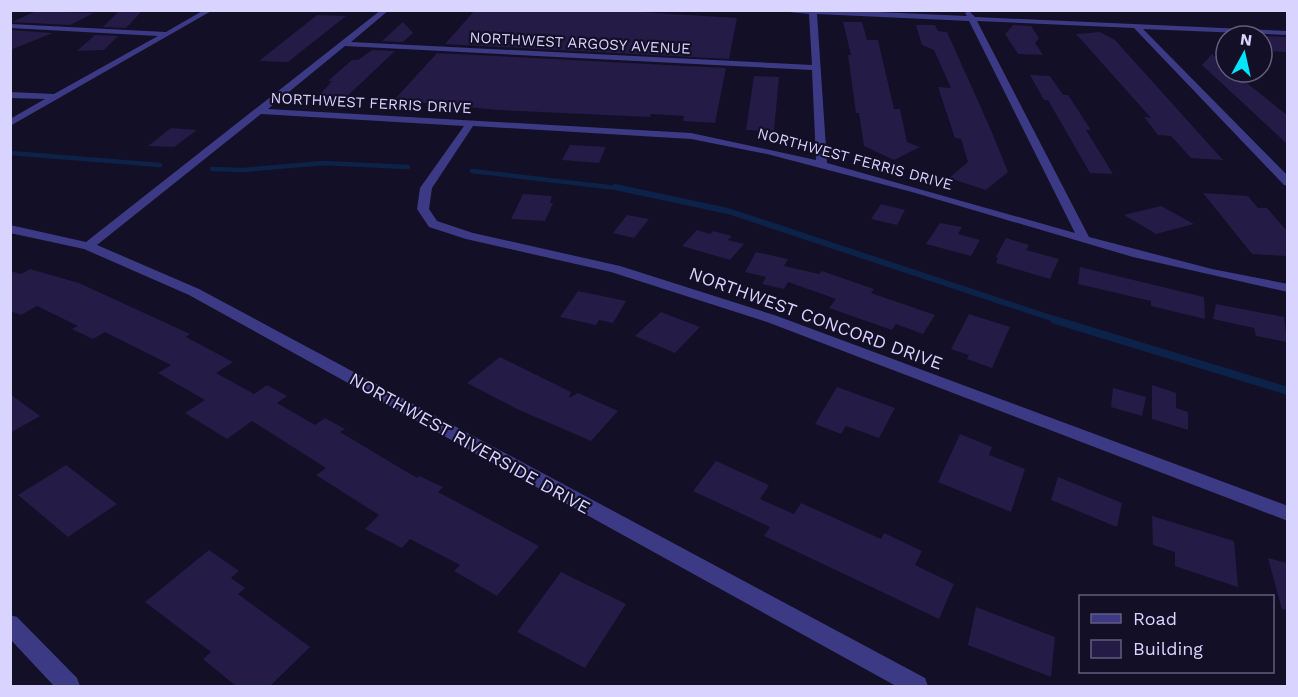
<svg xmlns="http://www.w3.org/2000/svg" width="1298" height="697" viewBox="0 0 1298 697" font-family="'Work Sans',sans-serif">
<style>
.lines{fill:none;stroke-linecap:round;stroke-linejoin:round}
.stream-far2{stroke:#0c2248;stroke-width:4.5}
.stream-far1{stroke:#0c2248;stroke-width:6}
.stream{stroke:#0c2248;stroke-width:8}
.building{fill:#241b47}
.minor{fill:#3d3a85;fill-rule:evenodd}
.tertiary{fill:#3d3a85;fill-rule:evenodd}
.labels{text-anchor:middle;dominant-baseline:central;stroke-width:4.5;stroke-linejoin:round;paint-order:stroke}
.far-street-label{font-size:15px;fill:#d9d4ff;stroke:#130f26}
.street-label{font-size:18px;fill:#d9d4ff;stroke:#130f26}
</style>
<rect width="100%" height="100%" fill="#130f26"/>
<g class="lines">
<path class="stream-far2" d="M10,153L160,165
M212,169L243,170L323,163L408,167
M472,171L625,189"/>
<path class="stream-far1" d="M615,187L728,211L1060,321"/>
<path class="stream" d="M1055,320L1288,391"/>
</g>
<path class="building" d="M120,10H143L126,28L103,27Z
M475,10H609L737,18L729,59L445,44Z
M36,11L94,13L70,25L12,22Z
M317,15L346,16L288,62L259,61Z
M403,22L413,33L403,42L382,41Z
M843,22H862L867,40H878L894,109H900L907,142L920,147L894,160L864,146L859,113H856L848,55H851Z
M916,25H935L938,31L947,32L991,130L1008,172L986,190L949,178L968,162L961,139L955,138L938,87L951,88L934,50L922,45Z
M1013,25L1031,26L1039,38L1035,43L1043,55L1018,54L1005,34Z
M10,30L53,33L10,50Z
M1100,32L1115,40L1223,160L1191,158L1171,136L1158,135L1144,117L1151,118L1076,34Z
M95,35L118,36L104,50L77,51Z
M1262,36L1287,37V52L1262,51Z
M372,50L395,51L342,101L315,100L332,81H328L352,60H358Z
M437,53L726,68L715,123L683,121L684,116L651,114L650,117L499,110L394,100Z
M1212,54L1226,66V72H1233L1287,115V144L1202,65Z
M1030,75L1050,76L1063,95H1068L1091,130H1086L1113,174L1090,173L1048,100H1044Z
M754,76L779,77L774,131L746,130Z
M171,128L197,130L174,147L148,146Z
M570,145L606,147L599,163L562,160Z
M1203,193L1248,196L1258,208H1267L1287,231V256L1252,254Z
M523,194L552,196L550,203H553L545,221L511,219Z
M881,204L905,210L897,225L871,219Z
M1161,206L1194,224L1156,234L1124,215Z
M627,215L649,219L634,238L613,233Z
M940,223L962,227L958,234L980,240L971,256L926,244Z
M697,230L710,234L713,231L732,236L728,240L744,244L730,260L682,246Z
M1006,238L1029,245L1026,250L1059,259L1050,279L996,263L998,258L996,257Z
M756,252L788,259L784,266L819,274L822,271L874,289L871,293L935,315L923,334L896,324L892,330L852,316L829,308L836,299L788,282L784,289L762,284L766,277L745,272Z
M1080,267L1204,297L1205,319L1151,306V301L1078,284Z
M30,269L79,283L190,334L186,337L233,362L216,373L254,394L267,385L287,396L277,403L315,425L325,418L345,429L340,432L417,478L419,476L443,487L438,492L539,546L497,596L454,571L460,565L410,539L402,548L365,529L379,515L316,475L326,468L252,421L227,439L185,413L205,400L158,373L171,365L105,332L93,339L72,329L78,326L37,306L21,315L10,311V271L21,274Z
M578,291L626,301L613,323L599,320L596,325L560,317Z
M1216,304L1284,317L1287,342L1256,336L1254,328L1213,319Z
M661,312L700,327L675,353L635,336Z
M969,314L1010,327L992,368L967,359L969,355L951,349Z
M500,357L571,392L569,398L578,393L618,411L591,441L517,409L467,383Z
M1152,385L1176,393V408L1188,412V430L1152,419Z
M837,387L895,408L879,438L846,426L841,434L815,424Z
M1113,388L1146,397L1142,416L1111,407Z
M10,394L40,416L10,433Z
M960,434L992,447L989,455L1025,469L1011,512L938,482Z
M716,461L769,485L760,499L794,514L801,503L881,539L884,533L922,551L915,565L954,584L939,619L764,536L770,527L693,491Z
M66,465L117,504L68,537L18,495Z
M1058,477L1122,503L1117,527L1051,500Z
M1152,516L1234,541L1238,587L1175,566V552L1153,545Z
M209,550L239,571L231,578L245,588L238,594L310,647L269,687H237L203,659L211,652L145,602Z
M1268,558L1287,563V609L1282,610Z
M561,572L626,604L585,668L517,632Z
M976,607L1055,637L1051,677L968,645Z"/>
<g class="lines">
<path class="minor" d="M204,10H213L10,126V119L45,99L10,98V92L54,94L158,36L10,28V24L166,32Z
M381,10H389L351,42L812,65L809,14L770,10H834L967,16L965,13L969,11L975,17L1288,31V35L1143,29L1288,176V186L1284,185L1134,28L977,21L1089,237L1212,269L1288,284V292L1133,257L912,192L767,154L691,139L473,126L432,188L429,209L437,221L473,233L620,266L777,316L1288,506V521L767,322L611,272L466,239L429,227L417,209L420,188L464,126L261,114L97,245L199,289L925,678L928,686H896L189,295L84,249L10,233V225L86,242ZM817,14L969,21L1075,233L827,163ZM345,46L812,70L816,160L691,133L268,109Z"/>
<path class="tertiary" d="M10,615L17,617L77,678L80,686H54L10,639Z"/>
</g>
<g class="labels">
<g class="far-street-label">
<text transform="translate(580 43) rotate(3)">NORTHWEST ARGOSY AVENUE</text>
<text transform="translate(371 103) rotate(3)">NORTHWEST FERRIS DRIVE</text>
<text transform="translate(855 159) rotate(15)">NORTHWEST FERRIS DRIVE</text>
</g>
<g class="street-label">
<text transform="translate(816 318) rotate(20)">NORTHWEST CONCORD DRIVE</text>
<text transform="translate(470 443) rotate(29)">NORTHWEST RIVERSIDE DRIVE</text>
</g>
</g>
<rect width="1298" height="697" fill="none" stroke="#d9d4ff" stroke-width="24"/>
<rect x="1079" y="595" width="195" height="78" fill="#130f26" stroke="#625e7d" stroke-width="1.5"/>
<rect x="1091" y="614" width="30" height="9" fill="#3d3a85" stroke="#625e7d" stroke-width="1.5"/>
<text x="1133" y="625" font-size="18" fill="#d9d4ff">Road</text>
<rect x="1091" y="640" width="30" height="18" fill="#241b47" stroke="#625e7d" stroke-width="1.5"/>
<text x="1133" y="655" font-size="18" fill="#d9d4ff">Building</text>
<g transform="translate(1244 54) rotate(8)"><circle r="28" fill="#130f26" stroke="#625e7d" stroke-width="1.5"/>
<path d="M0-4.5L10 22L0 15L-10 22Z" fill="#00e5ff"/>
<text y="-9" font-size="16" font-weight="bold" text-anchor="middle" fill="#d9d4ff">N</text>
</g>
</svg>
